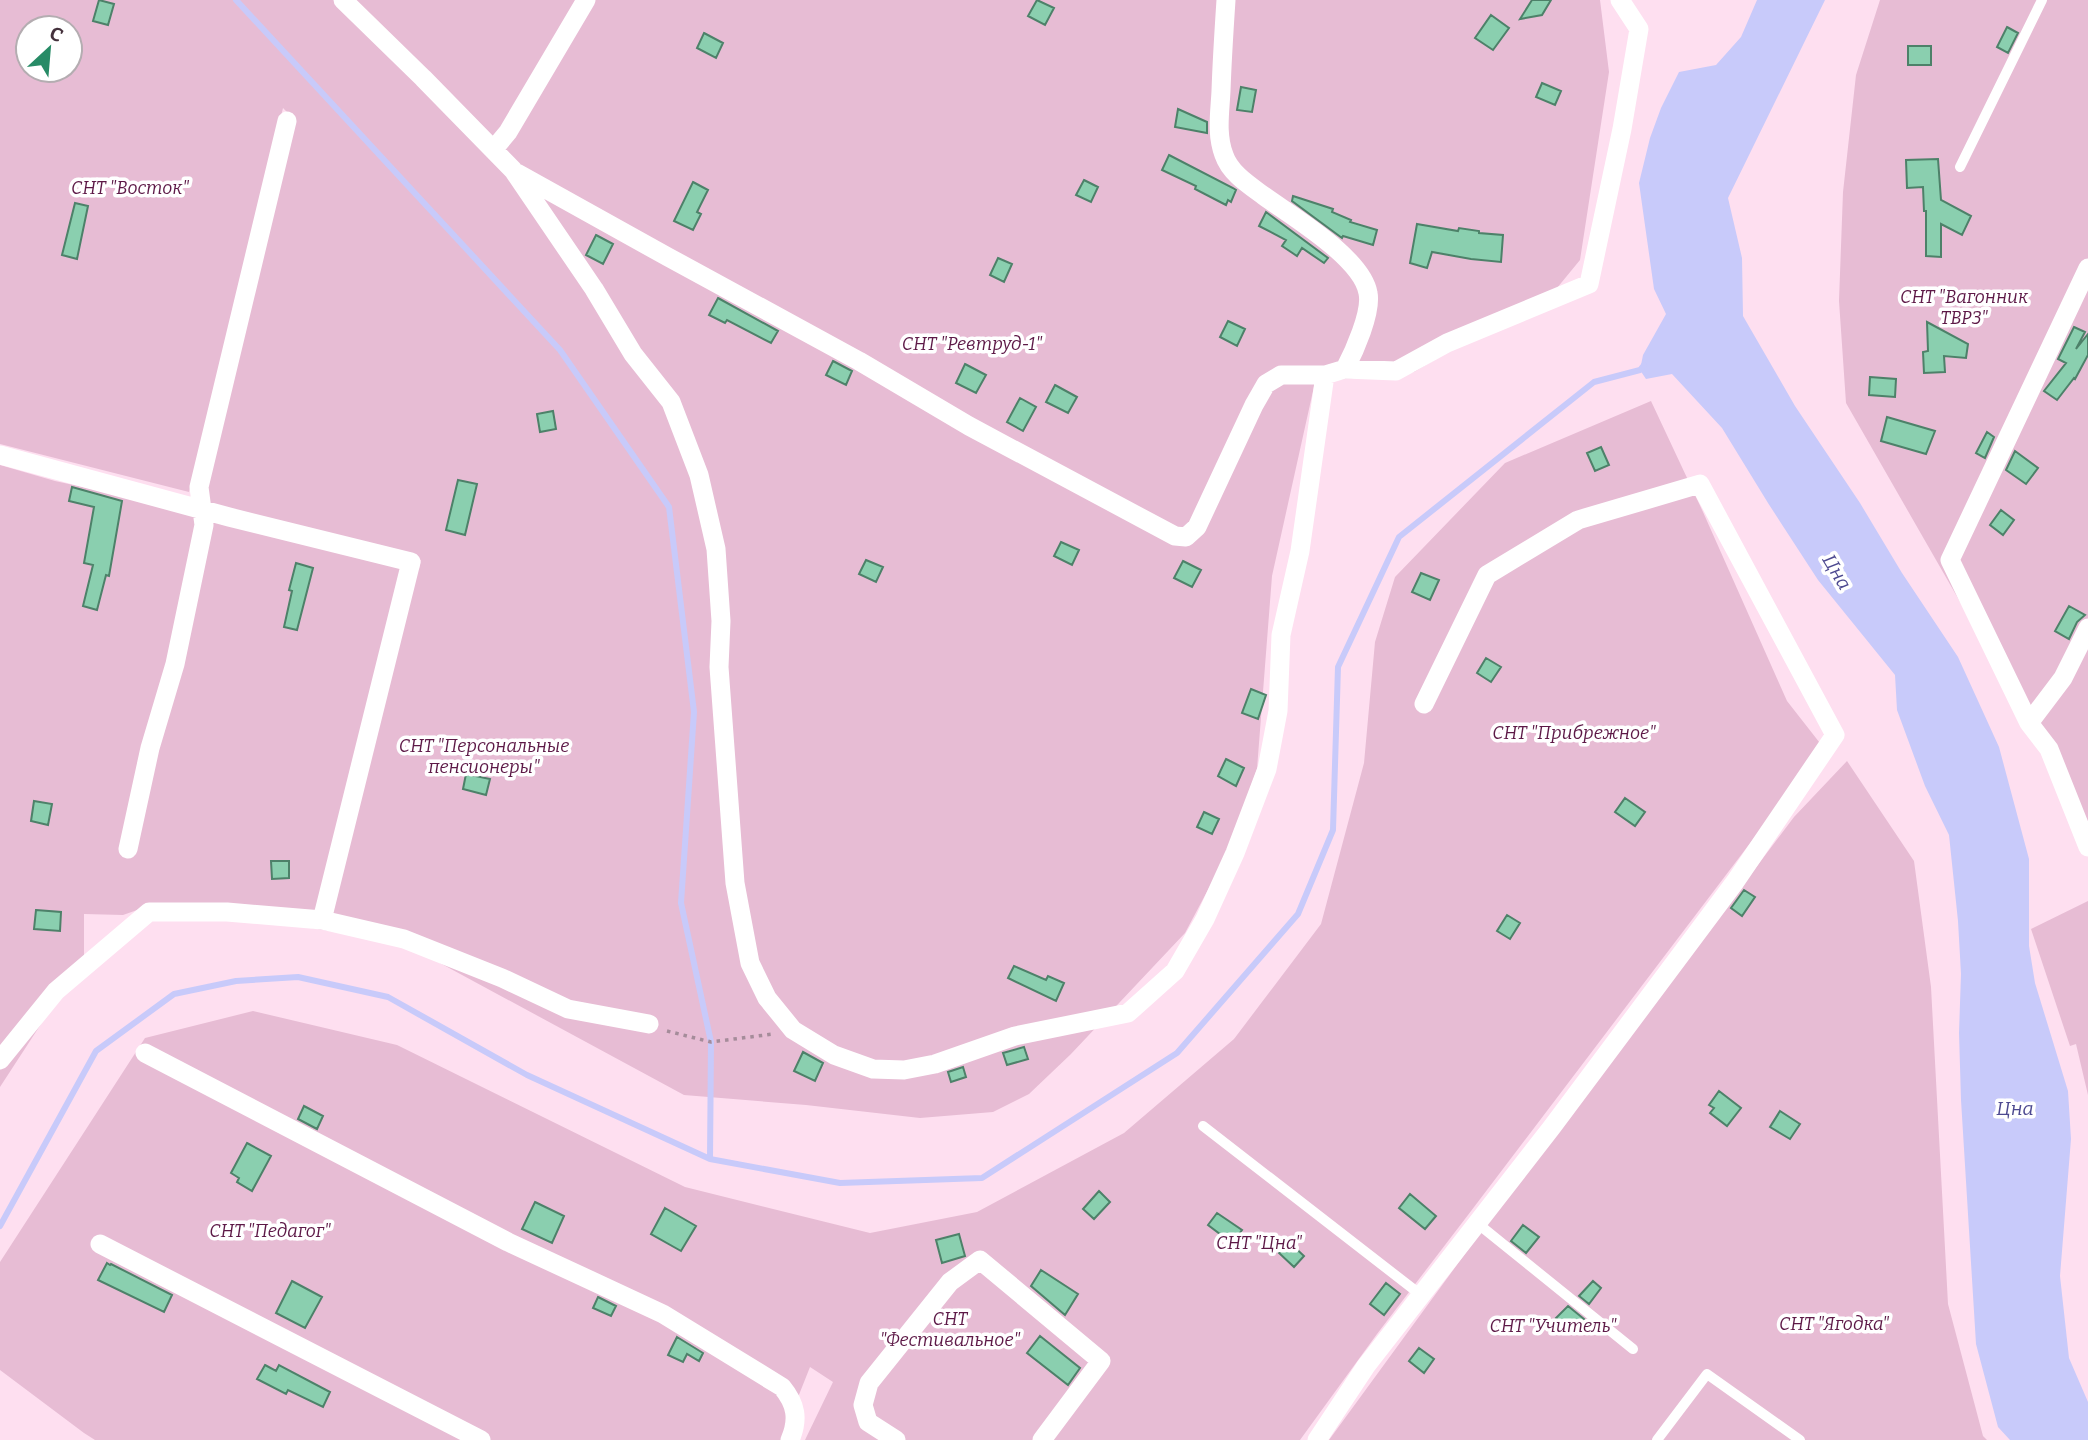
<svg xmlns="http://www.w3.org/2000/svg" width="2088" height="1440" viewBox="0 0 2088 1440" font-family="Bitter,serif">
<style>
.green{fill:#e7bcd4;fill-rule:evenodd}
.water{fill:#c8cafa}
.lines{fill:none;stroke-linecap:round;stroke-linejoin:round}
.stream{stroke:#c8cafa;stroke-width:6}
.building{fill:#8acfaf;stroke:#4d8169;stroke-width:2}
.path{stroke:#a58c9a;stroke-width:3.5;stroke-dasharray:3.5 5;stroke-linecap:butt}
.lane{stroke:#fff;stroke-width:10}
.street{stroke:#fff;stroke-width:19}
.labels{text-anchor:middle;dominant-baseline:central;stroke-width:7;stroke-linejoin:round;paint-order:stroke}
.park-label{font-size:18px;font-style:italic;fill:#5d1947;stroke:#fff}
.water-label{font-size:19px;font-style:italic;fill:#4d4990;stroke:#fff}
</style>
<rect width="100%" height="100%" fill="#fedff0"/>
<path class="green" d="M0,0H1600L1609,72L1580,260L1557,288L1414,372L1315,382L1272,576L1257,769L1227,854L1185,933L1071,1054L1029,1094L993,1112L920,1118L806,1105L684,1095L427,956L429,947L157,903L123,915L84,914V958L0,1087V465L55,481L184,509L220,522L419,569L421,560L210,508L204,486L293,118L283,108L189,492L0,444ZM28,28H70V70H28Z
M1880,0H2088V825L1846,403L1839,301L1843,192L1856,75Z
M1651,401L1703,512L1787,701L1823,747L1468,1215L1377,1334L1300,1440H805L833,1382L810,1367L781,1440H95L84,1433L0,1370V1262L145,1038L253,1011L397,1045L685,1187L870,1233L977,1212L1124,1133L1234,1039L1321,924L1364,763L1375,642L1395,577L1505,463Z
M1847,761L1914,861L1931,987L1948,1304L1983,1436L1987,1440H1329L1478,1236L1794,817Z
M2088,901V1095L2076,1044L2070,1046L2031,929Z"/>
<path class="water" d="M1757,0H1825L1728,198L1742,258L1743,316L1795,406L1860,503L1902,573L1958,657L1999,747L2029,859V946L2035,983L2068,1091L2071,1139L2060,1276L2069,1358L2088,1402V1440H2010L1998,1427L1976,1344L1961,1100L1959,1033L1961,974L1958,921L1949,835L1925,786L1897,710L1895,675L1818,580L1768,503L1722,428L1672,374L1646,379L1640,370L1643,355L1666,314L1654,289L1639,183L1650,138L1661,108L1679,72L1716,65L1741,37Z"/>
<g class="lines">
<path class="stream" d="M236,0L560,350L669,507L694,712L681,903L711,1042L710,1159
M0,1226L96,1051L174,994L236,981L298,977L388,997L527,1075L710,1159L840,1183L982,1178L1177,1053L1298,914L1333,830L1338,667L1399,537L1594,382L1640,370L1644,365"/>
</g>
<path class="building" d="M99,0L114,4L108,25L93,21Z
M1037,0L1054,8L1045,25L1028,16Z
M1532,0H1551L1542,15L1520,19Z
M1491,15L1509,28L1493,50L1475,38Z
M2007,27L2018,33L2008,53L1997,47Z
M704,33L723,43L716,58L697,48Z
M1908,46H1931V65H1908Z
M1542,83L1561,91L1555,105L1536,97Z
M1241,87L1256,90L1252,112L1237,110Z
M1178,109L1207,122V133L1175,127Z
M1169,155L1233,188L1236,190L1231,202L1228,200L1226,205L1195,189L1196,186L1162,170Z
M1938,159L1941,200L1971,216L1962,235L1941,224V257L1926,256V211H1924L1923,187L1907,188L1906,160Z
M1084,180L1098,187L1091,202L1076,195Z
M693,182L708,190L697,212L701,214L693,230L674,221Z
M1293,196L1333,209L1332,212L1351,220L1350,222L1377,230L1373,245L1343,236L1342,238L1292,201Z
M75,203L88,206L77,259L62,255Z
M1266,212L1328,258L1324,263L1302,248L1297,256L1282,246L1286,240L1259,226Z
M1417,224L1458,231L1459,228L1479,231V233L1503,235L1501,262L1471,259L1432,252L1427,268L1410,263Z
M596,235L613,244L603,264L586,255Z
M998,258L1012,264L1004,282L990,275Z
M718,298L778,331L771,343L727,320L725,323L709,315Z
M1228,321L1245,329L1237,346L1220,337Z
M1927,322L1968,344L1966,358L1944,356L1945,372L1924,373L1923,352L1928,351Z
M2074,327L2085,332L2076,349L2088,334V355L2075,379L2074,378L2057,400L2044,391L2066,363L2058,359Z
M833,361L852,371L846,385L826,375Z
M965,364L986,375L976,393L956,383Z
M1870,377L1896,379L1895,397L1869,395Z
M1055,385L1077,397L1068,413L1046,402Z
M1020,398L1036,407L1023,431L1007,422Z
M553,411L556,429L540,432L537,414Z
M1887,417L1935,431L1926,454L1881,441Z
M1987,432L1994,437L1985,458L1976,453Z
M1601,447L1609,465L1595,471L1587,453Z
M2015,451L2038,468L2026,484L2006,470Z
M458,480L477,484L465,535L446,530Z
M72,487L122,501L109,576L106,575L97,610L83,606L93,565L84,563L94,507L69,501Z
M2001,510L2014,520L2003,535L1990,525Z
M1061,542L1079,550L1072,565L1054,556Z
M866,560L883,567L876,582L859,574Z
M1183,561L1201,570L1192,587L1174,578Z
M296,563L313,568L297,630L284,627L292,591L289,590Z
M1421,573L1439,580L1430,600L1412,592Z
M2069,606L2085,615L2077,622L2069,639L2055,631Z
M1486,658L1501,667L1491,682L1477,673Z
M1251,689L1266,695L1258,719L1242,713Z
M1226,759L1244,768L1236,786L1218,776Z
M466,774L490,779L486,795L463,789Z
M1625,798L1645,812L1635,826L1615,812Z
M34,801L52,804L48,825L31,821Z
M1204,812L1219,819L1212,834L1197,827Z
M271,861H289V878L272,879Z
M1744,890L1755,897L1742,916L1731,908Z
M36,910L61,912L60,931L34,929Z
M1507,915L1520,923L1510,939L1497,931Z
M1014,966L1046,980L1048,976L1064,983L1056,1001L1008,978Z
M1024,1047L1028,1059L1007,1065L1003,1053Z
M803,1052L823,1063L815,1081L794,1071Z
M963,1067L966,1077L951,1082L948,1072Z
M1719,1091L1741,1108L1727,1126L1710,1113L1714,1108L1709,1105Z
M304,1106L323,1116L317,1129L298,1119Z
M1780,1111L1800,1124L1790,1139L1770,1127Z
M247,1143L271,1156L252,1191L237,1182L239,1178L231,1173Z
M1099,1191L1110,1202L1094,1219L1083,1209Z
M1410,1194L1436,1216L1425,1229L1399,1208Z
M535,1202L564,1216L552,1243L522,1229Z
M665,1208L696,1226L681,1251L651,1234Z
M1217,1213L1242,1230L1232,1243L1208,1225Z
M1523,1225L1539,1237L1526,1253L1511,1241Z
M959,1234L965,1256L942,1263L936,1240Z
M1289,1242L1304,1256L1294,1267L1279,1253Z
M107,1263L110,1265L111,1264L172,1295L164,1312L98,1280Z
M1041,1270L1078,1294L1065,1315L1031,1286Z
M292,1281L322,1297L305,1328L276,1313Z
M1593,1281L1601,1288L1589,1304L1579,1296Z
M1386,1283L1400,1294L1384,1315L1370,1304Z
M598,1297L616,1306L611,1316L593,1308Z
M1568,1306L1584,1319L1570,1332L1556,1318Z
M1040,1336L1080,1368L1068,1385L1027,1353Z
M677,1337L703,1353L699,1361L687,1354L683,1362L668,1355Z
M1419,1348L1434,1359L1424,1373L1409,1361Z
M265,1365L276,1371L279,1365L330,1392L323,1407L288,1390L286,1394L257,1379Z"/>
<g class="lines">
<path class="path" d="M667,1031L711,1042L773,1034"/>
<path class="lane" d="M1960,167L2042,0
M1203,1126L1421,1295
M1477,1223L1633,1349
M1657,1440L1707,1374L1800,1440"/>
<path class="street" d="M343,0L423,78L513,170L594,289L633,354L671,402L699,475L716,549L721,621L719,667L735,883L750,963L767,998L793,1030L834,1055L873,1069L904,1070L935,1064L1015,1036L1128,1013L1175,971L1205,919L1235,853L1267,769L1278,711L1281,635L1300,551L1325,375
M1226,0C1224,30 1222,61 1221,91C1220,112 1216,134 1224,155C1230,173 1249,185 1264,196C1293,217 1362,258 1368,293C1372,312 1354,352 1345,369
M493,150L508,132L586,0
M517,173L668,257L859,361L969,426L1175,536L1186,537L1197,527L1254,405L1266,384L1281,375H1325L1345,369L1396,371L1447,343L1589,284L1622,129L1639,29L1620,0
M0,455L229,517L411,562L322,920
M2088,628L2063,678L2029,723L2049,749L2088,847
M2029,723L1950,560L2088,268
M128,849L150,748L175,664L204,525L199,487L287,121
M145,1053L508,1242L663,1314L782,1387C796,1404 799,1419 790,1440
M0,1060L56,991L149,912H227L322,920L404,939L502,978L568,1009L649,1024
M100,1244L481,1440
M896,1440L868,1422L863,1405L869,1383L950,1282L980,1260L1101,1361L1042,1440
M1317,1440L1366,1366L1552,1127L1735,882L1835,735L1700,484L1578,520L1487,575L1424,704"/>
</g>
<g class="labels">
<g class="park-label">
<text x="130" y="188">СНТ "Восток"</text>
<text x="1964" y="297">СНТ "Вагонник<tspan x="1964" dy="21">ТВРЗ"</tspan></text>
<text x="972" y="344">СНТ "Ревтруд-1"</text>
<text x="1574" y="733">СНТ "Прибрежное"</text>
<text x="484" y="746">СНТ "Персональные<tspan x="484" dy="21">пенсионеры"</tspan></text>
<text x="270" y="1231">СНТ "Педагог"</text>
<text x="1259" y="1243">СНТ "Цна"</text>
<text x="950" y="1319">СНТ<tspan x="950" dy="21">"Фестивальное"</tspan></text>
<text x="1834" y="1324">СНТ "Ягодка"</text>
<text x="1553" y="1326">СНТ "Учитель"</text>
</g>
<g class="water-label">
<text transform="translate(1837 572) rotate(59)">Цна</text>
<text x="2015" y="1108">Цна</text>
</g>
</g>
<g transform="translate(49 49) rotate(26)"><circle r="33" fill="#ffffff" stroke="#b4adb1" stroke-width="2"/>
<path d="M0-5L12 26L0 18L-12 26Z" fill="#278b66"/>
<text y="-10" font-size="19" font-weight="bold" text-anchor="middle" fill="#44313c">С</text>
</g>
</svg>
